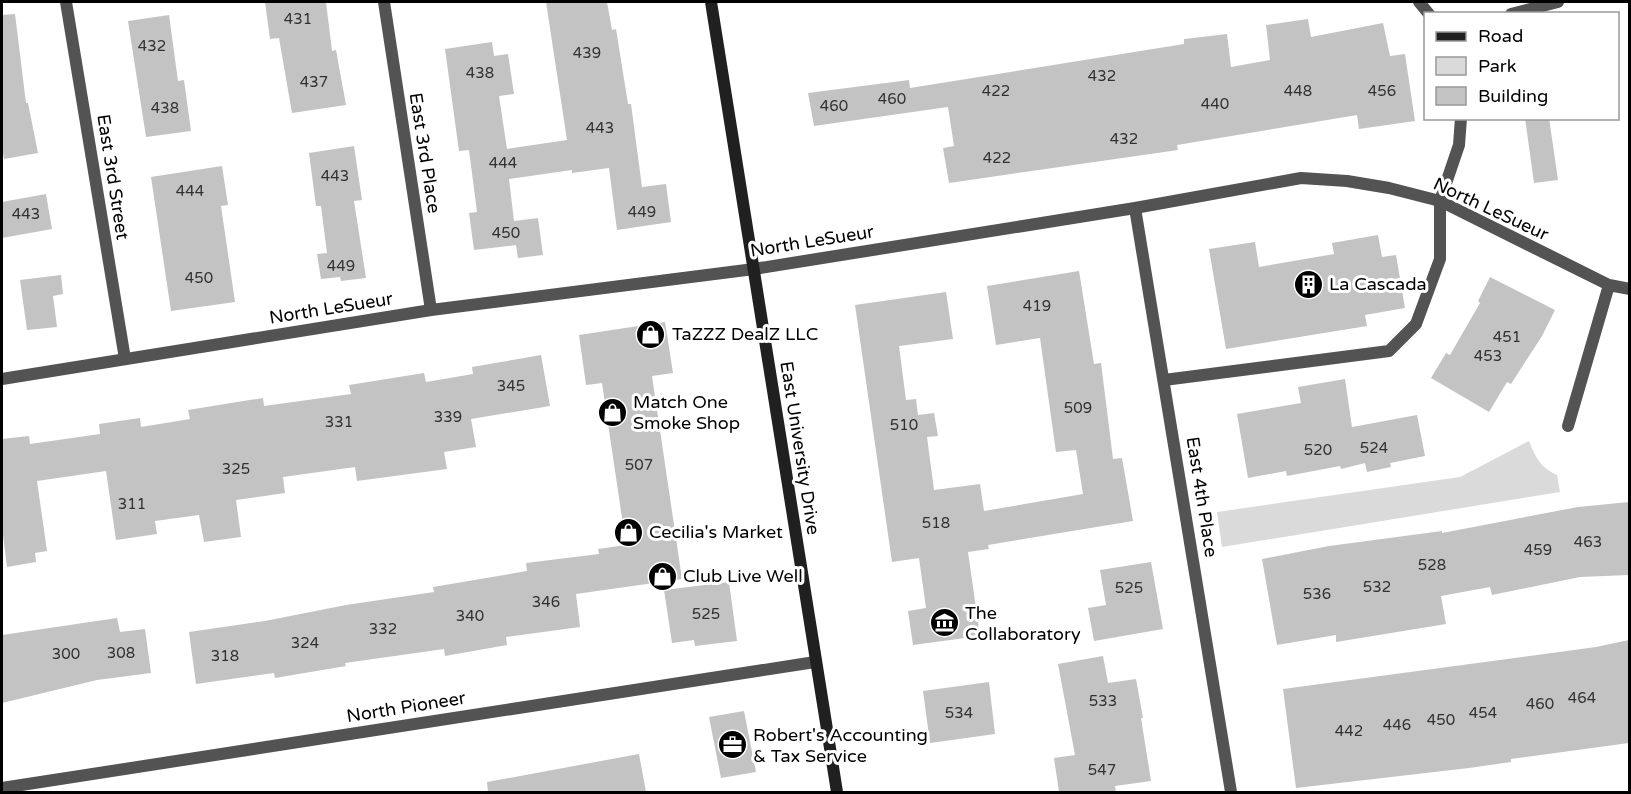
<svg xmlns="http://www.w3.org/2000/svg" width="1631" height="794" viewBox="0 0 1631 794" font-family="'Varela Round',sans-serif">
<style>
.green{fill:#dadada}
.building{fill:#c3c3c3}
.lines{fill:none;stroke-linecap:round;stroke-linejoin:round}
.service{stroke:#535353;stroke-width:12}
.minor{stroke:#535353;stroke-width:12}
.secondary{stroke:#202020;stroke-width:12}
.labels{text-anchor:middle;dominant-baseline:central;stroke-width:6;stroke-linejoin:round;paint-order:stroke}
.number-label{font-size:15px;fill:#313131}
.street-label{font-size:18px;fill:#000;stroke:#fff}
.poi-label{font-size:18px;fill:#000;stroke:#fff;text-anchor:start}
</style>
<rect width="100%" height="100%" fill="#fff"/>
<path class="green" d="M1529,441C1535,457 1541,468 1557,475L1560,492L1222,547L1217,512L1460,477Z"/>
<path class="building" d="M265,2H326L332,51L336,50L346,105L292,113L279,38L270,39Z
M546,2H607L612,30L616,29L628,104H631L642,187L666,184L671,222L617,230L609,168L572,173V170L509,179L514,221L538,218L543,255L518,258L516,245L474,250L469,213L477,212L469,150L459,151L445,49L492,42L494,56L508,54L514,94L499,96L507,149L567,140Z
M15,14L26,103H28L38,153L4,159L2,146V15Z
M169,15L178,81L184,80L191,131L146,137L128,21Z
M1308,19L1311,37L1383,23L1390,56L1405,54L1415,121L1359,129L1357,115L1177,145L1178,150L949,183L943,148L954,146L948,107L814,126L808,93L909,80L910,88L1184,44V39L1227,34L1231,67L1270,60L1266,25Z
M1525,118H1549L1558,180L1534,183Z
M354,146L362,200L354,201L366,278L341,281L340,277L321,279L317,254L327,253L321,206H316L309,153Z
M222,166L228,205L221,206L235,302L171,311L151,177Z
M46,194L52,229L2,238V202Z
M1378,235L1382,257L1396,255L1405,308L1365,315L1367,326L1226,349L1209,249L1255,242L1259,267L1334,254L1332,243Z
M1079,271L1094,364L1101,363L1113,459L1122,458L1133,521L988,545L989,549L968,552L980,636L913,645L908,611L926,608L919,558L892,562L855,305L946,292L953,339L899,346L906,400L916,399L918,415L934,413L938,436L927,437L934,490L980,484L984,511L1083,494L1076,450L1056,452L1040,338L996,345L987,286Z
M61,275L63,294L53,296L57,327L27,330L20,280Z
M1490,277L1555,310L1542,336L1511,384L1507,382L1489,412L1431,378L1446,353L1450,355L1480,303L1478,301Z
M665,322L673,373L652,376L682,579L576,594L580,627L506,637L507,645L445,656L444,649L345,663L346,666L275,678L274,673L196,684L189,632L265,621L346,605L434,592L433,587L527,571L526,563L599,554L598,549L626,545L602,383L586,385L579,335Z
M541,355L550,406L471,419L476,447L444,452L447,469L357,481L355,467L283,477L285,493L236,500L241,537L204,542L199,515L155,521L157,534L116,540L106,471L37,481L47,551L35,553L36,562L7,567L2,527V439L29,436L30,444L100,434L99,424L140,418L141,427L190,419L188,410L231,403L263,398L264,406L351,394L349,385L424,373L426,382L473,374L472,367Z
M1345,379L1352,427L1417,415L1425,456L1390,463L1391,467L1367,472L1365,463L1341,469L1340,466L1287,476L1286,471L1248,478L1237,414L1301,403L1298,387Z
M1629,502V575L1580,577L1492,595L1490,587L1441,596L1446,624L1336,642V635L1277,645L1262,559L1329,546L1442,531V533L1578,507Z
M1151,562L1163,629L1094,641L1088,608L1106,605L1100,570Z
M729,582L737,641L695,646L694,640L672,643L664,590Z
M117,618L120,632L145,629L151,673L97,680L2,703V635Z
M1629,640V743L1511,759V762L1469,768L1296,788L1283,689L1596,647Z
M1103,656L1108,683L1136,679L1143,718H1141L1151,781L1115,786L1116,792H1059L1054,758L1075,755L1058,664Z
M989,682L995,734L930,743L923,691Z
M744,711L756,772L721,778L709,717Z
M639,754L646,792H488L487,782Z"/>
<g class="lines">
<path class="service" d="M1511,14L1558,2
M1164,380L1389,351L1416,324L1440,259V201"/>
<path class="minor" d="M66,2L125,359
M384,2L431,310
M1419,2L1429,14
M1440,201L1459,145L1461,118
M1135,208L1231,792
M2,379L431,310L754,269L1135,208L1301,178L1347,181L1389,188L1440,201L1609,285L1630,289
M1568,426L1609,285
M2,788L815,662"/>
<path class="secondary" d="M711,2L837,792"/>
</g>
<defs>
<symbol id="building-disc" viewBox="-11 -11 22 22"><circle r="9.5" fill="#000" stroke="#fff"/><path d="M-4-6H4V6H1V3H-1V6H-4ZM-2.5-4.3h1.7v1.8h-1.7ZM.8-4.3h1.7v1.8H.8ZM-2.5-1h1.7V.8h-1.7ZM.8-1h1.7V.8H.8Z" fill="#fff"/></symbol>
<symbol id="shop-disc" viewBox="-11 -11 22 22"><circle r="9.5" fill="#000" stroke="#fff"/><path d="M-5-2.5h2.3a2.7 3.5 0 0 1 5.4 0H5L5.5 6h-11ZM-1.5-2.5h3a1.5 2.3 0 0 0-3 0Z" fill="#fff"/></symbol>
<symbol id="museum-disc" viewBox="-11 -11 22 22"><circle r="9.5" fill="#000" stroke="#fff"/><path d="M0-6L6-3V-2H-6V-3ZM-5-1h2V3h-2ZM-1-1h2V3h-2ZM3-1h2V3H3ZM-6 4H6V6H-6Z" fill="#fff"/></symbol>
<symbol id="office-disc" viewBox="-11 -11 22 22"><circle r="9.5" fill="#000" stroke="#fff"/><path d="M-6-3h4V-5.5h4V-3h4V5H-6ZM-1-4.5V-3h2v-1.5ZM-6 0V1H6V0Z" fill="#fff"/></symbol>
</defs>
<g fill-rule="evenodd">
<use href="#building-disc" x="1292" y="268" width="33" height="33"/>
<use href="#shop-disc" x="634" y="318" width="33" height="33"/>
<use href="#shop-disc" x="596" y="396" width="33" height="33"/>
<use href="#shop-disc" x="612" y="516" width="33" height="33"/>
<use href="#shop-disc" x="646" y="560" width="33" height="33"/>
<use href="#museum-disc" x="928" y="606" width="33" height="33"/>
<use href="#office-disc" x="716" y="728" width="33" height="33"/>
</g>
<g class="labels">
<g class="number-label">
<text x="298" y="19">431</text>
<text x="152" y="46">432</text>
<text x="587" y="53">439</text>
<text x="480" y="73">438</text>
<text x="1102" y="76">432</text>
<text x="314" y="82">437</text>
<text x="996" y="91">422</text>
<text x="1298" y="91">448</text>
<text x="1382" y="91">456</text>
<text x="892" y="99">460</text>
<text x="1215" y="104">440</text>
<text x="834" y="106">460</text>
<text x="165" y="108">438</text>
<text x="600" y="128">443</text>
<text x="1124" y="139">432</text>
<text x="997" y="158">422</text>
<text x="503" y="163">444</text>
<text x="335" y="176">443</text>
<text x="190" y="191">444</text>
<text x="642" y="212">449</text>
<text x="26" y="214">443</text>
<text x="506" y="233">450</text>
<text x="341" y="266">449</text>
<text x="199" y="278">450</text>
<text x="1037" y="306">419</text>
<text x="1507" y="337">451</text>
<text x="1488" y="356">453</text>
<text x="511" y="386">345</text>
<text x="1078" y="408">509</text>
<text x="448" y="417">339</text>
<text x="339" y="422">331</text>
<text x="904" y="425">510</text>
<text x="1374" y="448">524</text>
<text x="1318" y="450">520</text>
<text x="639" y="465">507</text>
<text x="236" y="469">325</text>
<text x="132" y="504">311</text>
<text x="936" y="523">518</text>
<text x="1588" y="542">463</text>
<text x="1538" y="550">459</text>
<text x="1432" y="565">528</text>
<text x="1377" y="587">532</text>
<text x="1129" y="588">525</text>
<text x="1317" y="594">536</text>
<text x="546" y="602">346</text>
<text x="706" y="614">525</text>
<text x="470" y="616">340</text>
<text x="383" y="629">332</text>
<text x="305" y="643">324</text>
<text x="121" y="653">308</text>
<text x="66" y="654">300</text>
<text x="225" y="656">318</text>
<text x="1582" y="698">464</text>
<text x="1103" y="701">533</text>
<text x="1540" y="704">460</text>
<text x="959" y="713">534</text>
<text x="1483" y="713">454</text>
<text x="1441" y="720">450</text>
<text x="1397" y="725">446</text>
<text x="1349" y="731">442</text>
<text x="1102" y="770">547</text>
</g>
<g class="street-label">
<text transform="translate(425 153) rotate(81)">East 3rd Place</text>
<text transform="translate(113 177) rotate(81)">East 3rd Street</text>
<text transform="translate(1491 209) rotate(25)">North LeSueur</text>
<text transform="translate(812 241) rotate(-9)">North LeSueur</text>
<text transform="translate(331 308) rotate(-9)">North LeSueur</text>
<text transform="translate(800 448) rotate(81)">East University Drive</text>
<text transform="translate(1202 497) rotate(81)">East 4th Place</text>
<text transform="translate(406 707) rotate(-9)">North Pioneer</text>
</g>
<g class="poi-label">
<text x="1329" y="284">La Cascada</text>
<text x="672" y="334">TaZZZ DealZ LLC</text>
<text x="633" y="402">Match One<tspan x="633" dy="21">Smoke Shop</tspan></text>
<text x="649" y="532">Cecilia's Market</text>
<text x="683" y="576">Club Live Well</text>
<text x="965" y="613">The<tspan x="965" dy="21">Collaboratory</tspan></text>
<text x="753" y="735">Robert's Accounting<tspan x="753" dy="21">&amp; Tax Service</tspan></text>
</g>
</g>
<rect width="1631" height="794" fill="none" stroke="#000000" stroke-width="6"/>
<rect x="1424" y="12" width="195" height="108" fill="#ffffff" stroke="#999999" stroke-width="1.5"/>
<rect x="1436" y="32" width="30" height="9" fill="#202020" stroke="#999999" stroke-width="1.5"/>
<text x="1478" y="42" font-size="18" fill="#000000">Road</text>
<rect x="1436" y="57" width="30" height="18" fill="#dadada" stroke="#999999" stroke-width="1.5"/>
<text x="1478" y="72" font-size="18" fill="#000000">Park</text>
<rect x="1436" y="87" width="30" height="18" fill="#c3c3c3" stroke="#999999" stroke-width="1.5"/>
<text x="1478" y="102" font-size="18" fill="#000000">Building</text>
</svg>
